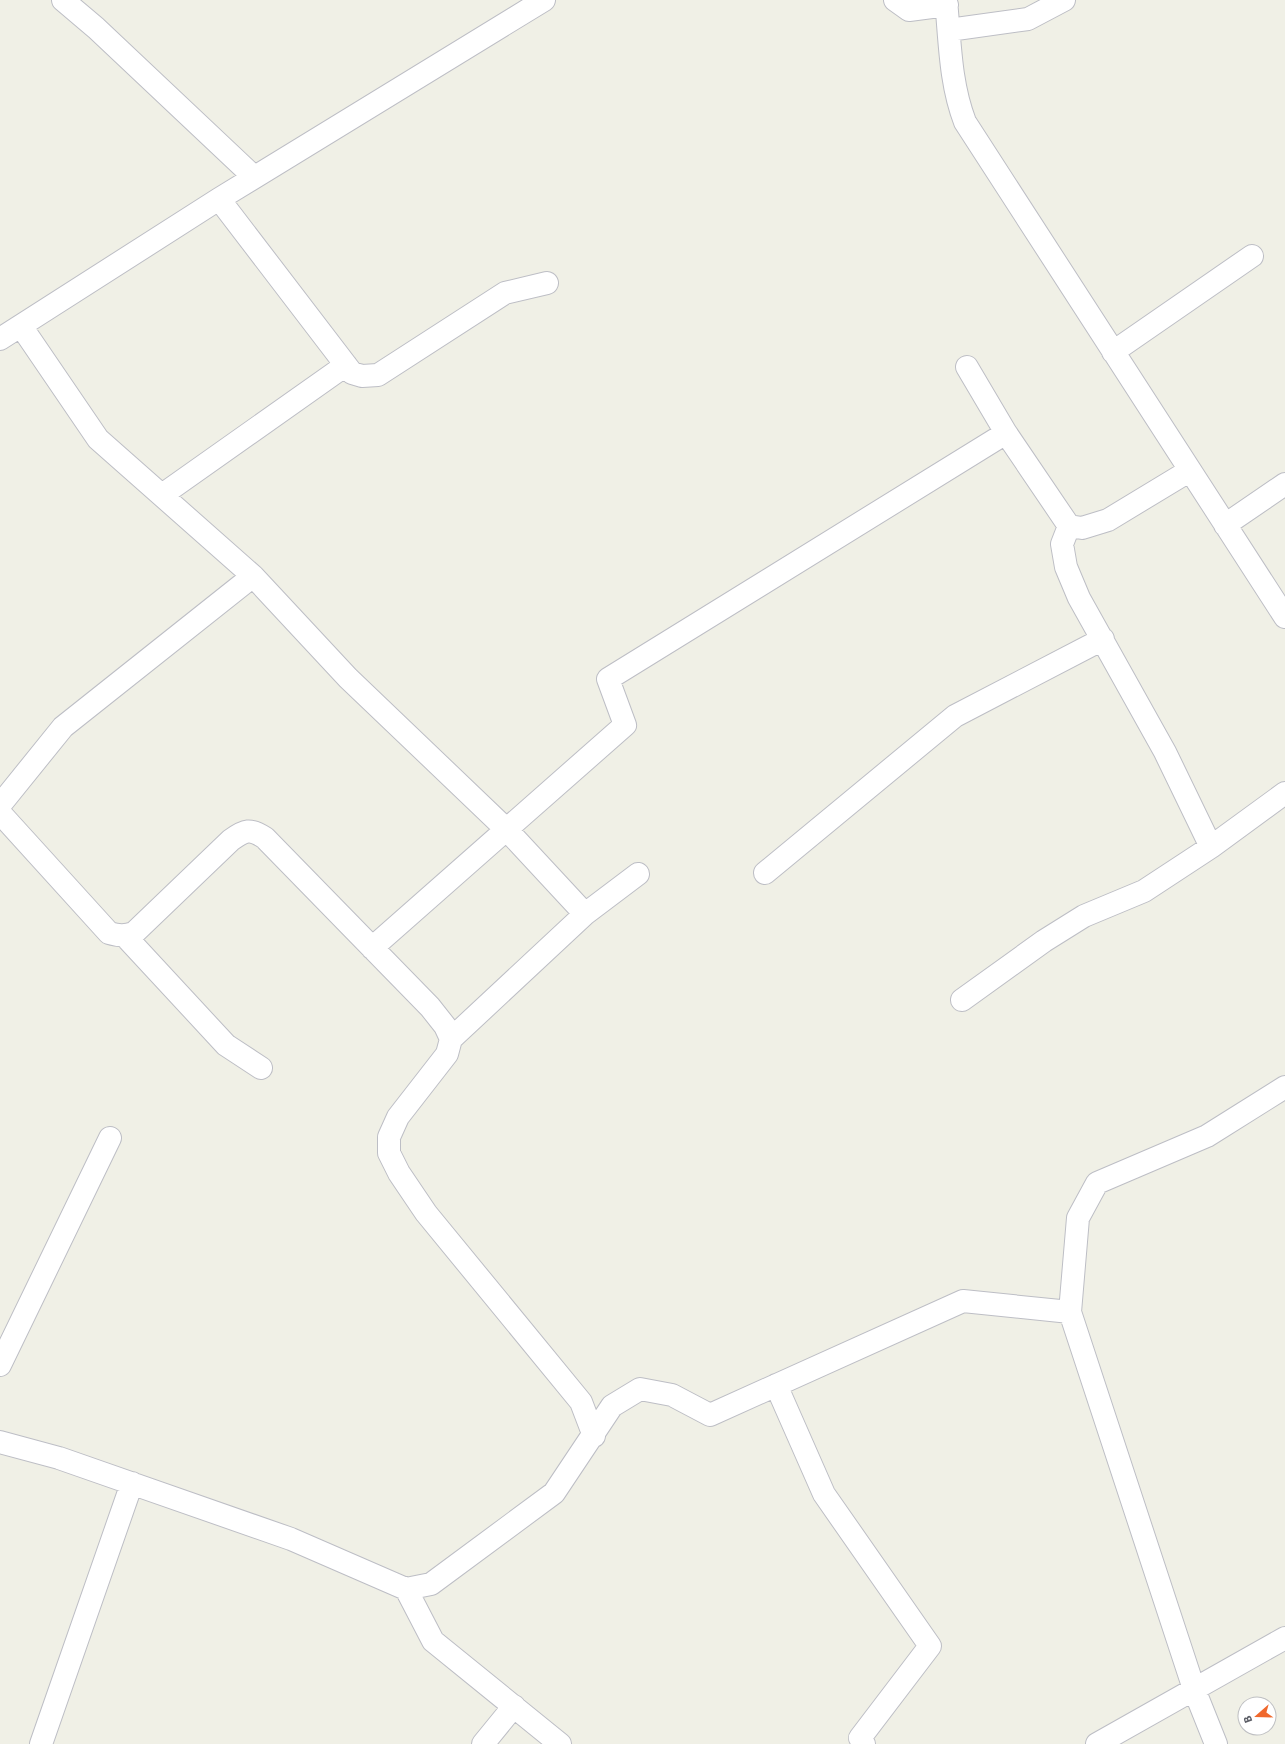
<svg xmlns="http://www.w3.org/2000/svg" width="1285" height="1744" viewBox="0 0 1285 1744" font-family="Signika,sans-serif">
<style>
.lines{fill:none;stroke-linecap:round;stroke-linejoin:round}
.minor-casing{stroke:#bdbec5;stroke-width:24}
.minor{stroke:#fff;stroke-width:22}
</style>
<rect width="100%" height="100%" fill="#f0f0e6"/>
<g class="lines">
<defs>
<path id="minor" d="M63,0L96,28L254,177
M895,0L909,10L947,5
M946,0C950,42 950,83 965,122L1285,617
M949,30L1028,19L1064,0
M219,199L352,373L362,376L378,375L505,293L547,283
M21,326L98,439L253,576L348,678L507,830L585,914
M0,339L219,199L544,0
M1113,352L1252,256
M967,367L1006,433L1069,526L1082,528L1108,520L1189,471
M162,495L346,365
M1225,525L1285,484
M1069,526L1062,544L1066,567L1079,598L1165,752L1211,847
M0,805L63,727L253,576
M0,813L109,933C119,936 125,936 134,933L231,840C245,830 250,828 265,838L430,1007L445,1026L451,1039L447,1054L398,1117L389,1137V1153L399,1173L426,1213L581,1402L594,1436
M765,873L955,716L1103,639
M125,936L226,1045L261,1068
M372,948L625,725L608,679L1006,433
M962,1000L1044,941L1084,916L1144,891L1211,847L1285,793
M451,1039L585,914L638,874
M0,1365L110,1138
M776,1385L824,1494L930,1646L860,1738L864,1744
M0,1442L59,1458L291,1539L406,1589L433,1641L560,1744
M406,1589L431,1584L554,1493L612,1406L640,1389L672,1395L710,1415L963,1301L1070,1312
M41,1744L132,1483
M483,1744L514,1706
M1097,1744L1285,1638
M1216,1744L1194,1689L1070,1312L1078,1218L1097,1183L1207,1136L1285,1087"/>
</defs>
<use href="#minor" class="minor-casing"/>
<use href="#minor" class="minor"/>
</g>
<g transform="translate(1257 1716) rotate(250)"><circle r="19" fill="#ffffff" stroke="#bebfc2"/>
<path d="M0-3L7 15L0 10L-7 15Z" fill="#f0682c"/>
<text y="-6" font-size="11" font-weight="bold" text-anchor="middle" fill="#5d5f67">B</text>
</g>
</svg>
